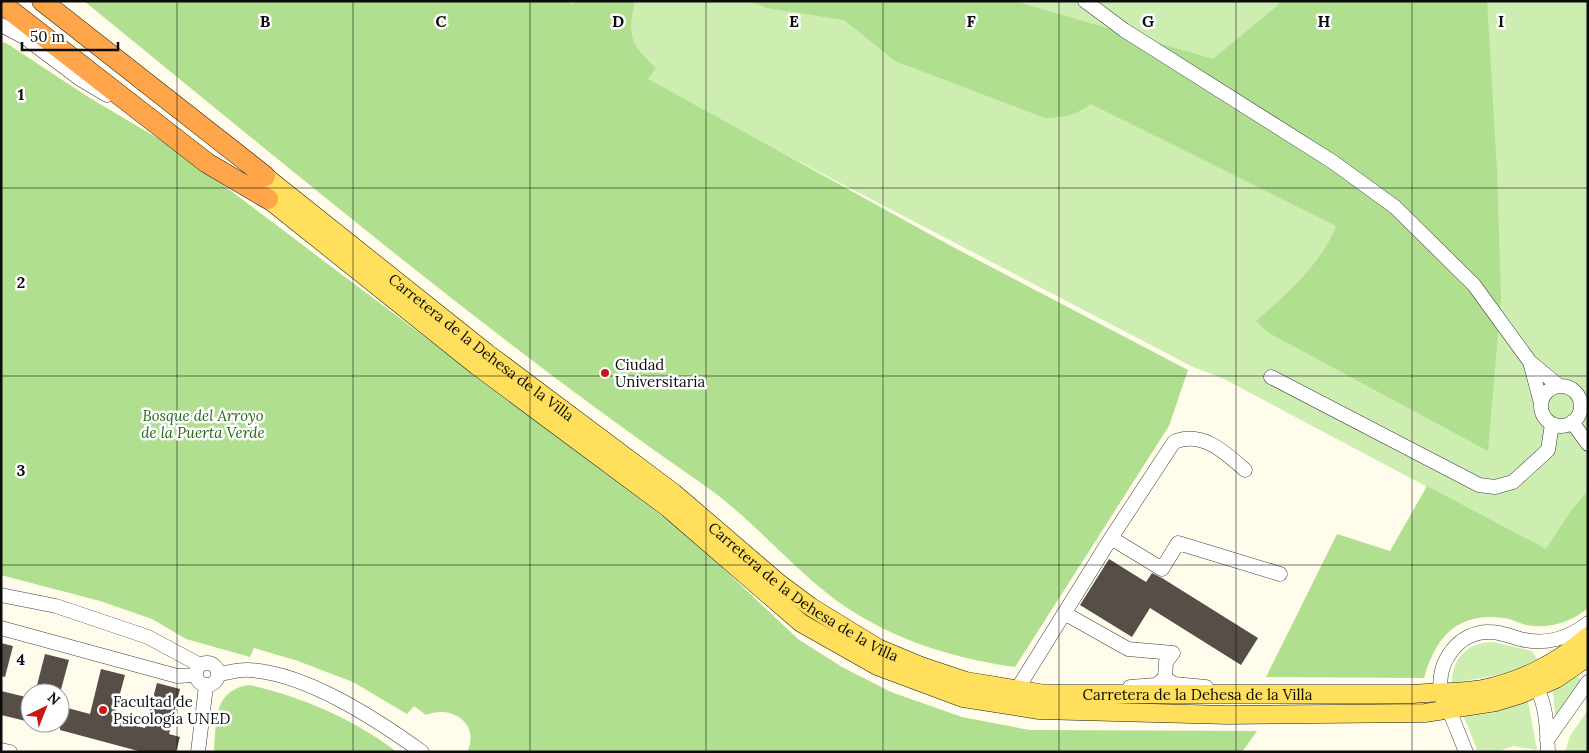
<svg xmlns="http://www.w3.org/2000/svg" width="1589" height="753" viewBox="0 0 1589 753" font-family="Lora,serif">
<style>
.green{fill:#cdedb1}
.forest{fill:#afdf8f}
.building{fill:#564e47}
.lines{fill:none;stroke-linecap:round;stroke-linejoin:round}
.minor-casing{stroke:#3f3f3f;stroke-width:15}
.major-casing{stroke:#1d1d1d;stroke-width:19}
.highway-casing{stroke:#1d1d1d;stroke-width:21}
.minor{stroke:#fff;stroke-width:14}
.major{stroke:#ffdf5b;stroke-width:18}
.highway{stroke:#ffa549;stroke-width:20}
.grid{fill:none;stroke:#0c0c0c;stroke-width:1;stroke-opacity:0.55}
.poi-dot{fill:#c81818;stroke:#fff;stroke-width:2}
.labels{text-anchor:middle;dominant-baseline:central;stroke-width:5;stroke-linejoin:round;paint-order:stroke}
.street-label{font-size:15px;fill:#0c0c0c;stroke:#fff}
.poi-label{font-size:15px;fill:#0c0c0c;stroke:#fff;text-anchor:start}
.park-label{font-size:15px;font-style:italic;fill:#246917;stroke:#fff}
.grid-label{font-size:16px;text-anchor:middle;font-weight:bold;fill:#0c0c0c;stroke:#fff;stroke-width:5;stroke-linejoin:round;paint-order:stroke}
</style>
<rect width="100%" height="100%" fill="#fffceb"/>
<path class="green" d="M491,1H1588V490L1572,509L1546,550L1224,379L1193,367Z
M1493,642L1532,651L1538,660L1504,674L1452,683C1452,658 1468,642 1493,642Z
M1575,676L1583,680L1558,714H1555L1553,689Z
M1528,701L1537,750L1513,746L1497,752H1478L1464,717L1496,712Z
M1588,710V752H1565L1570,736Z"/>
<path class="forest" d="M84,1H567L572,5L574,1H635C627,35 630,44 656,68L648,79L953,247L1188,370L1169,426L1015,667C949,658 881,636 828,594C784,559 748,515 701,483C487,335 287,166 84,1Z
M751,1H1014L1213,59L1283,1H1487L1497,171L1501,298L1488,451L1269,333L1256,321C1285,296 1323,262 1336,226L1091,104C1076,115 1063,118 1045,118L895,61L844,20L767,8Z
M1,42L6,43L90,98L174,148L690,537L798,639L842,667L891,692L962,717L1029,730L1257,731L1242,752H467C481,724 452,704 426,715L414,706L407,714L353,682L298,661L254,648L250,657L186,639L152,619L100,601L1,575Z
M1427,486L1546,549L1572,509L1588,490V608C1570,623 1549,629 1526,625C1519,623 1512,619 1504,618C1458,612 1436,636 1424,678L1266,677L1337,534L1390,551Z
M250,685C302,697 354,719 397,752H214C217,722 212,690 250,685Z"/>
<path class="building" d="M1109,559L1146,582L1152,573L1162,578L1258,638L1241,665L1150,608L1132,637L1080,605Z
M1,643L13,646L5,677L1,676Z
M45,654L69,660L60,693H35Z
M101,669L125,675L113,720L145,728L157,683L180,689L169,734L180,737L176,752H142L60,730V706L90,714Z
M1,691L30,698V722L1,715Z"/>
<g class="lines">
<defs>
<path id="minor" d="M1085,1L1124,30L1333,162L1395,207L1474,285L1530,362L1559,386
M1,25L24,37L80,79L107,95
M1530,362L1541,403
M1271,377L1479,485L1495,487L1513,482L1548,450L1552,424
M1541 406a20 20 0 1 1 40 0a20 20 0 1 1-40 0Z
M1572,422L1588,444
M1111,538L1162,569L1178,543L1280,574
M1,595L56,606L148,637L200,665
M1064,613L1128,649L1173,653L1166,662L1165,678
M1,628L177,676L195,675
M196 674a11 11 0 1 1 22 0a11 11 0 1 1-22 0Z
M218,674C228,673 239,669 249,670C306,673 376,719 422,752
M1531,681C1547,697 1547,730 1548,752
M1130,687L1156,685L1165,678L1174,684L1206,687
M1016,691L1111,538L1174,442C1201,430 1225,452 1245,470
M1547,740L1588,682
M1,750L10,752
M198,752L206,686
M1466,752C1460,738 1455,723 1448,709C1446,704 1441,698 1441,692C1436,662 1459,631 1490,632C1500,632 1510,636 1520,639C1544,645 1568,639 1588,623"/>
<g id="major">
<path id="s1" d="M265,176L487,353L674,493L780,584L811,607L878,648L921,666L966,681L1045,694H1413C1436,692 1459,693 1482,689C1520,682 1559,662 1588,636"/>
<path d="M268,199L477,366L668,508L801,623L877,666L963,698L1039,710L1228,715L1425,713L1496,702L1519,695L1556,679L1588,657"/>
</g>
<path id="highway" d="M42,1L265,176
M1,3L207,163L268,199"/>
</defs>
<use href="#minor" class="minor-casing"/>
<use href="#major" class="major-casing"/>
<use href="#highway" class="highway-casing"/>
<use href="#minor" class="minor"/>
<use href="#major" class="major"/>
<use href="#highway" class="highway"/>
</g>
<path class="grid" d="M177,1V752M353,1V752M530,1V752M706,1V752M883,1V752M1059,1V752M1236,1V752M1412,1V752M1,188H1588M1,376H1588M1,565H1588"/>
<g class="poi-dot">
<circle cx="605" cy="373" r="5"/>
<circle cx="103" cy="710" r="5"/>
</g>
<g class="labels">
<g class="street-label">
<text stroke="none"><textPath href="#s1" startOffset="276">Carretera de la Dehesa de la Villa</textPath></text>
<text stroke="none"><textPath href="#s1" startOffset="681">Carretera de la Dehesa de la Villa</textPath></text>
<text stroke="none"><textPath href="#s1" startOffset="1101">Carretera de la Dehesa de la Villa</textPath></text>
</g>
<g class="poi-label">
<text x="615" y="364">Ciudad<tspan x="615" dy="17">Universitaria</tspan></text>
<text x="113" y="701">Facultad de<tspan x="113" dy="17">Psicología UNED</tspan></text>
</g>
<g class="park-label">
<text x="203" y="415">Bosque del Arroyo<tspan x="203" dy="17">de la Puerta Verde</tspan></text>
</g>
</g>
<g class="grid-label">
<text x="265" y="27">B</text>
<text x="441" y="27">C</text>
<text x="618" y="27">D</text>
<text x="794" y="27">E</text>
<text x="971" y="27">F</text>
<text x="1148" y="27">G</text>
<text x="1324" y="27">H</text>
<text x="1501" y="27">I</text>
<text x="21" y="100">1</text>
<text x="21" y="288">2</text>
<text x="21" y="476">3</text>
<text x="21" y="665">4</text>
</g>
<rect width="1589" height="753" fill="none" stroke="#0c0c0c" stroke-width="5"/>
<g transform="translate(45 708) rotate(43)"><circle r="24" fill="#ffffff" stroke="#9e9e9e"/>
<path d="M0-4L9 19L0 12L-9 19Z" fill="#c81818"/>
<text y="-8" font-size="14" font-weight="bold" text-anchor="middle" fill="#0c0c0c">N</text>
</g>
<path d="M22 42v8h96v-8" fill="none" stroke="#0c0c0c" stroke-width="2.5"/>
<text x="30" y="42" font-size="15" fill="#0c0c0c" stroke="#ffffff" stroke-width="4" paint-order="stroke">50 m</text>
</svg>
